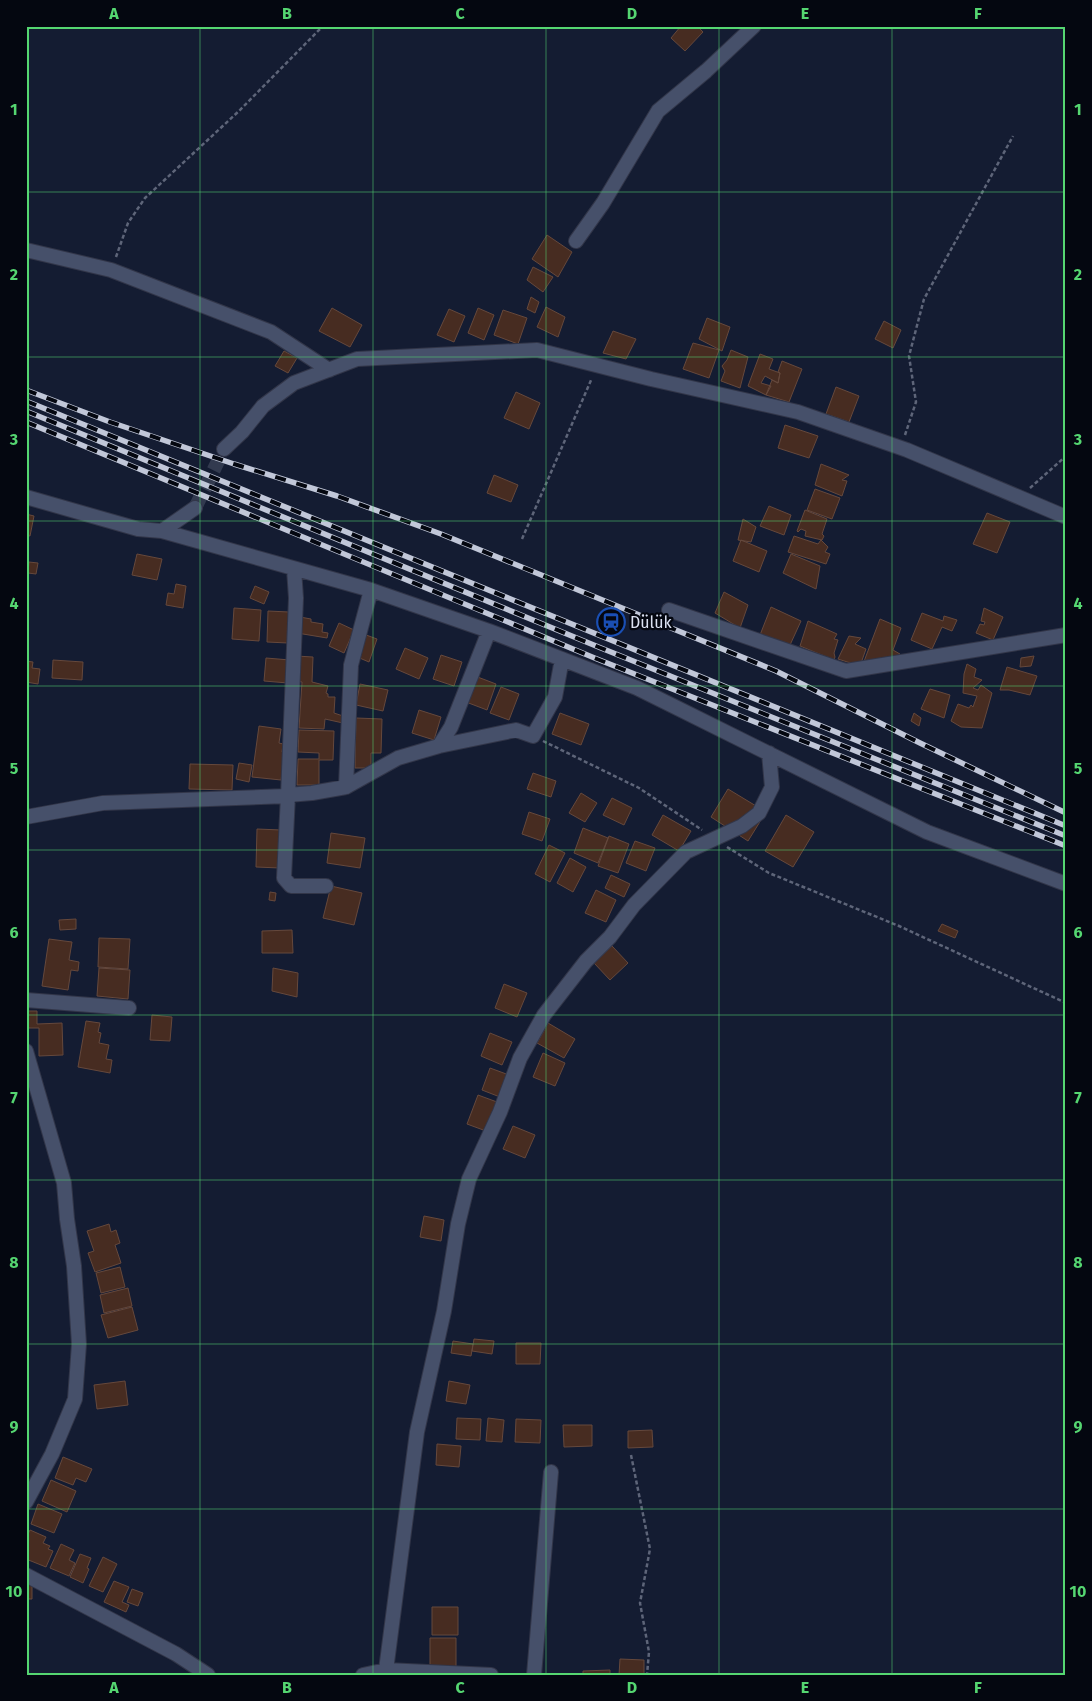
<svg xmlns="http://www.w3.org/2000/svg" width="1092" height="1701" viewBox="0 0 1092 1701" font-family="'Fira Sans',sans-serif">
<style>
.building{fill:#472c21;stroke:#65483c}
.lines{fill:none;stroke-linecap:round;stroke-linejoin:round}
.minor-tunnel{stroke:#323a4f;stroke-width:14;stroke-dasharray:14 7;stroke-linecap:butt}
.minor-casing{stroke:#323649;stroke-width:16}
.path{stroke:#5e6579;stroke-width:2.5;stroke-dasharray:4 2.5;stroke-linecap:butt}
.minor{stroke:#46506a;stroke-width:14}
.rail-casing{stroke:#c1c7d8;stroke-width:5.5}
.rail{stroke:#040710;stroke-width:4;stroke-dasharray:11;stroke-linecap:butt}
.grid{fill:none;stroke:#55d671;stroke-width:1;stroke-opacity:0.55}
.labels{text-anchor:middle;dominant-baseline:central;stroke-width:4.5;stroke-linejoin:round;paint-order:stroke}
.poi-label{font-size:16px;fill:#dce2f2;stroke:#040710;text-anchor:start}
.neatline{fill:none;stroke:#55d671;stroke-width:2}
.grid-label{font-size:16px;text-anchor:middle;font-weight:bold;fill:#55d671}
</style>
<rect width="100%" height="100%" fill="#141c32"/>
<path class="building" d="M681,26H697L703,32L685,51L671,38Z
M547,235L572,252L558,277L532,259Z
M533,267L553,277L543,292L527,280Z
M531,297L539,302L535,313L527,309Z
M546,307L565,317L558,337L537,327Z
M332,308L362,325L350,347L319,331Z
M478,308L494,315L484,340L468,333Z
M449,309L465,316L454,342L437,335Z
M503,310L527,318L518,344L494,335Z
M707,318L730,327L722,351L699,339Z
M884,321L901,330L893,348L875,339Z
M613,331L636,339L626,359L603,353Z
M693,343L719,350L709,378L683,369Z
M731,350L748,357L740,388L721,381L725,371L722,366L727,360Z
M284,351L297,358L288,373L275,366Z
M760,354L773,359L769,369L780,373L778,383L765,376L761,383L771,386L766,395L748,386Z
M782,361L802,369L789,402L766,395L772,380L778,383L780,373L778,372Z
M836,387L859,396L849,422L826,414Z
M516,392L540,403L529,429L504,418Z
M785,425L818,436L809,458L778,448Z
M821,464L849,475L842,480L847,481L842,496L815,485Z
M494,475L518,485L511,502L487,493Z
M815,489L840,498L832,519L807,510Z
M769,506L791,515L784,535L760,526Z
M805,510L827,519L822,534L824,536L822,540L805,536L806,531L801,529L798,532L797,531Z
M987,513L1010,522L997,553L973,544Z
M26,514L34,516L30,536L26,535Z
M743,519L756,527L751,542L738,540Z
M794,536L818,544L821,540L828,547L825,552L830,554L826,564L788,552Z
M741,540L767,551L759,572L733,561Z
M137,554L162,559L157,580L132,575Z
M791,554L820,566L816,589L783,573Z
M29,562L38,563L36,574L28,573Z
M176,584L186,586L183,608L166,605L168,593L174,594Z
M255,586L269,592L264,604L250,598Z
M724,592L748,605L740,628L715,613Z
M771,607L801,621L790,645L760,635Z
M234,608L261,610L259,641L232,639Z
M984,608L1003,617L993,640L976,633L980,624L984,625L985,622L981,621Z
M268,611L289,612L288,643L267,642Z
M922,613L943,621L944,616L957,620L952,631L942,627L932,649L911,640Z
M300,617L311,619V622L323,624L322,632L328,633L327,638L297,633Z
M880,619L901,628L893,650L900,654L897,660L863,664Z
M808,621L837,634L834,639L838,640L834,653L835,657L834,660L800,646Z
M339,623L354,630L344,653L329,646Z
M358,632L377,639L369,662L350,654Z
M849,636L861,638L855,644L866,649L860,666L838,659Z
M405,648L428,658L419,679L396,669Z
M441,655L462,662L454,686L433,679Z
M296,656L313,657L312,682L328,686L326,693L328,694V697H335L334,713L343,716V723L325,719L324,729L299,728L302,682L297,681Z
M1034,656L1031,666L1020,667L1021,658Z
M266,658L290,660L288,683L264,681Z
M53,660L83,662L82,680L52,678Z
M26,661L33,662L32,668L40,669L38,684L26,682Z
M967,664L976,669L974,677L982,680L973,688L978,690L981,685L992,693L982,728L961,727L951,721L958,704L969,708L971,705L973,707L977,696L963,693L964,674Z
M1007,667L1037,676L1030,695L1009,690H1000Z
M475,676L496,684L487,710L466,702Z
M360,684L388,690L383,711L356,705Z
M501,687L519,694L509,720L490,713Z
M930,689L950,695L944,718L921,709Z
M419,710L441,717L434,740L412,733Z
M560,713L589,724L581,745L552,734Z
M914,713L921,718L919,726L911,721Z
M356,718L382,719L381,753H371V768H355Z
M259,726L281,729L279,743L283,744L282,752H285L281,780L252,777Z
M299,730L334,731L333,760H319V785H297L298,759H319V753L298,752Z
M239,763L252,765L249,782L236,779Z
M190,764L233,765L232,790L189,789Z
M533,773L556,781L551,797L527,789Z
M728,789L766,812L748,841L711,817Z
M581,793L597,803L585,822L569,813Z
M612,798L632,808L624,825L603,815Z
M529,812L550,819L542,841L522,834Z
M663,815L691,831L679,851L652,835Z
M786,815L814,832L793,867L765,851Z
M583,828L608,838L598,863L574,853Z
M257,829L281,830L280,868L256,867Z
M331,833L365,838L360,868L327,863Z
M609,836L629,844L618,873L598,866Z
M635,841L655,848L646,871L626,863Z
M549,845L565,853L550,882L535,874Z
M570,858L586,867L573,892L557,883Z
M611,875L630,884L624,897L605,888Z
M331,886L362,893L354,925L323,918Z
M596,890L616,900L606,922L585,913Z
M270,892L276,893L275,901L269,900Z
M76,919V929L60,930L59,920Z
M942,924L958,931L955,938L938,931Z
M292,930L293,953H262V931Z
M99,938L130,939L128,969L98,967Z
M49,939L72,942L69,960L79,962L78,971L71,970L68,990L42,986Z
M612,946L628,963L610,980L594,963Z
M99,968L130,970L128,999L97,996Z
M273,968L298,973L297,997L272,991Z
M504,984L527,993L517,1017L495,1008Z
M26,1011H37V1024L62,1023L63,1055L39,1056V1028H26Z
M152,1015L172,1017L170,1041L150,1040Z
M86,1021L100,1023L98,1032L101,1033L99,1043L109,1045L106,1059L112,1060L110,1073L78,1067Z
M548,1023L575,1039L564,1058L537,1043Z
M490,1033L512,1042L502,1065L481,1056Z
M543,1053L565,1063L555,1086L533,1077Z
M490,1068L509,1075L500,1097L482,1090Z
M478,1095L497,1102L486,1131L467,1124Z
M513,1126L535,1135L525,1158L503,1149Z
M424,1216L444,1220L441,1241L420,1237Z
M109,1224L111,1232L116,1230L120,1243L115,1245L121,1263L95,1272L88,1253L94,1251L87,1231Z
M120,1267L125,1287L101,1293L96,1273Z
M128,1288L132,1306L104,1313L100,1295Z
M132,1307L138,1330L108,1338L101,1315Z
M474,1339L494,1341L492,1354L472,1351Z
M453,1341L473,1344L471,1356L451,1353Z
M516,1343H541L540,1364H516Z
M125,1381L128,1405L97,1409L94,1385Z
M449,1381L470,1385L466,1404L446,1401Z
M457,1418L481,1419L480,1440L456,1439Z
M488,1418L504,1420L502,1442L486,1441Z
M516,1419L541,1420L540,1443L515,1442Z
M563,1425H592V1446L564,1447Z
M652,1430L653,1447L628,1448V1431Z
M437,1444L461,1446L459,1467L436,1465Z
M63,1457L92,1469L86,1482L76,1478L73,1485L55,1478Z
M51,1480L76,1491L67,1512L42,1501Z
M38,1504L62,1514L54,1533L31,1524Z
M30,1530L46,1537L43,1543L50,1546L48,1549L53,1551L46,1567L26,1559V1538Z
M61,1544L74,1550L69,1560L75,1563L69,1576L50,1568Z
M80,1554L91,1558L87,1568L89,1569L83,1583L70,1577Z
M103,1557L117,1564L103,1592L89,1586Z
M114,1581L129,1587L122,1602L129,1605L126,1612L104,1602Z
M26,1582H32V1599H26Z
M132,1589L143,1593L138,1606L127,1602Z
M432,1607H458V1635H432Z
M430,1638H456V1667H430Z
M620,1659L644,1660V1675H619Z
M610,1670V1675H583V1671Z"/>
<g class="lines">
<path class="minor-tunnel" d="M195,508L224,449"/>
<defs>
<path id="minor" d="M576,241L603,203L658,111L706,71L754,26
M26,250L111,270L271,332L329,370
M224,449L242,432L263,406L294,383L357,359L537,350L651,379L798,412L907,450L1066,517
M26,497L138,529L162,531L195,508
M162,531L371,590L489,631L637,688L927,832L1066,884
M669,610L846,671L1066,635
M439,746L516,730L533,736L555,697L562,659
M346,787L351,665L371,590
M288,795L284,878L291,886H326
M288,796L296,598L294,569
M26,817L103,803L288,796V795L312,793L346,787L398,758L439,746L451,727L489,631
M26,1000L129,1008
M26,1051L64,1183L67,1219L74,1266L79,1344L75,1399L52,1454L26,1502
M26,1575L176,1654L208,1675
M386,1670L417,1432L444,1311L458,1224L469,1179L500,1112L520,1058L544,1015L586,961L610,937L634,905L686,852L742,826L759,813L772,787L769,753
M363,1675L386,1670L491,1675
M534,1675L551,1472"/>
</defs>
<use href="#minor" class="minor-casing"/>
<path class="path" d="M116,257L128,223L145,198L239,111L323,26
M905,435L916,402L909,356L924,299L1013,136
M1030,488L1066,456
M522,539L592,378
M543,741L639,788L702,830
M727,847L769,873L899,926L1066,1003
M631,1455L650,1549L640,1603L649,1652L647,1675"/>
<use href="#minor" class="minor"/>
<defs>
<path id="rail" d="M26,390L110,422L234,464L337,496L441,534L776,671L920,743L1066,813
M26,401L1066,826
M26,411L601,648L1066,836
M26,422L597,659L1066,846"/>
</defs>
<use href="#rail" class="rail-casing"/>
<use href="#rail" class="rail"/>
</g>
<path class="grid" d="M200,26V1675M373,26V1675M546,26V1675M719,26V1675M892,26V1675M26,192H1066M26,357H1066M26,521H1066M26,686H1066M26,850H1066M26,1015H1066M26,1180H1066M26,1344H1066M26,1509H1066"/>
<defs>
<symbol id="station-ring" viewBox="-11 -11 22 22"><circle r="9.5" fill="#040710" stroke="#1a4fb4" stroke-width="1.5"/><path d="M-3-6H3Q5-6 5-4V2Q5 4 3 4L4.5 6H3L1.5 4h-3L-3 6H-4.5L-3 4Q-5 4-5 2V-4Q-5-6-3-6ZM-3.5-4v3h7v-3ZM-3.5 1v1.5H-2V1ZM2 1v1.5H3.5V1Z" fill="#1a4fb4"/></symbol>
</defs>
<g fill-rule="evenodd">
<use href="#station-ring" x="595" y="606" width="32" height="32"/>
</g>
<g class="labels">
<g class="poi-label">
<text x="630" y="622">Dülük</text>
</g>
</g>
<rect width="1092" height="1701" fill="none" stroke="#040710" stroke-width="55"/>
<rect x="28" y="28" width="1036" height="1646" class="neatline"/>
<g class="grid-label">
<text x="114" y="19">A</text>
<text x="287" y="19">B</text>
<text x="460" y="19">C</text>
<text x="632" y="19">D</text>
<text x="805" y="19">E</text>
<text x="978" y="19">F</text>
<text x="14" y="115">1</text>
<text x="1078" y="115">1</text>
<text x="14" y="280">2</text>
<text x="1078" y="280">2</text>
<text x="14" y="445">3</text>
<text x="1078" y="445">3</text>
<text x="14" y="609">4</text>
<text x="1078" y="609">4</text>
<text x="14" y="774">5</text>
<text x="1078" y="774">5</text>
<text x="14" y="938">6</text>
<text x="1078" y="938">6</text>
<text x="14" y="1103">7</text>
<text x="1078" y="1103">7</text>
<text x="14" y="1268">8</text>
<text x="1078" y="1268">8</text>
<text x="14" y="1432">9</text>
<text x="1078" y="1432">9</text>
<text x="14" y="1597">10</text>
<text x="1078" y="1597">10</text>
<text x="114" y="1693">A</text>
<text x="287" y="1693">B</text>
<text x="460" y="1693">C</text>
<text x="632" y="1693">D</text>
<text x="805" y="1693">E</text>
<text x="978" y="1693">F</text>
</g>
</svg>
